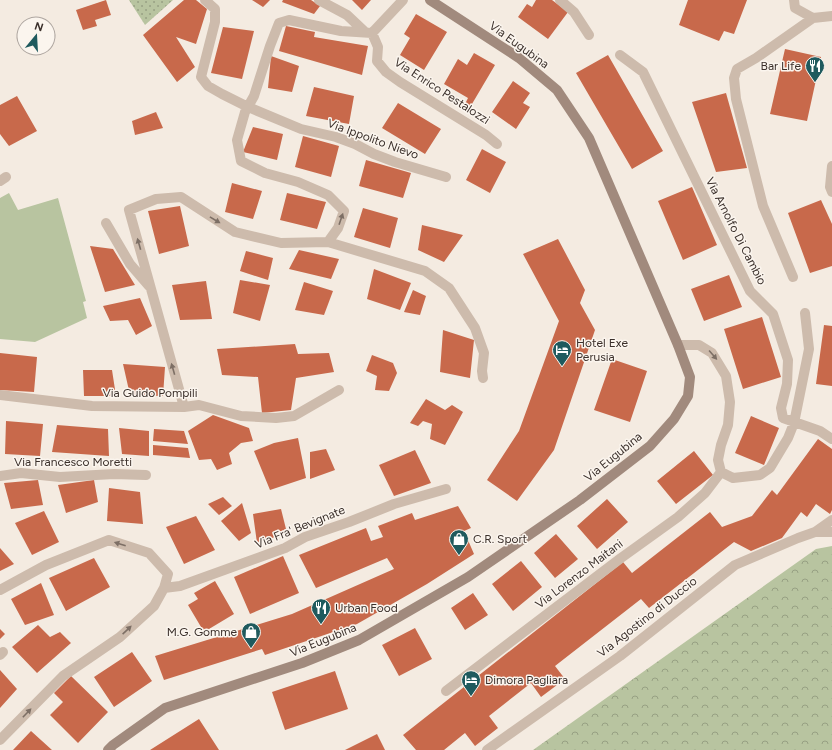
<svg xmlns="http://www.w3.org/2000/svg" width="832" height="750" viewBox="0 0 832 750" font-family="Figtree,sans-serif">
<style>
.grass{fill:url(#grass-dots)}
.forest{fill:url(#forest-crowns)}
.park{fill:#b8c4a0}
.building{fill:#c8694b}
.lines{fill:none;stroke-linecap:round;stroke-linejoin:round}
.minor{stroke:#cdbbac;stroke-width:10}
.secondary{stroke:#a18a7d;stroke-width:10}
.oneway{fill:#7d6f65}
.labels{text-anchor:middle;dominant-baseline:central;stroke-width:3;stroke-linejoin:round;paint-order:stroke}
.street-label{font-size:12px;fill:#3b302b;stroke:#fbf5ee}
.poi-label{font-size:12px;fill:#3b302b;stroke:#fbf5ee;text-anchor:start}
</style>
<defs>
<pattern id="grass-dots" width="8" height="8" patternUnits="userSpaceOnUse"><rect width="8" height="8" fill="#b8c4a0"/><path d="M2 2h.1M6 6h.1" fill="none" stroke="#97a083" stroke-width="1.8" stroke-linecap="round"/></pattern>
<pattern id="forest-crowns" width="20" height="18" patternUnits="userSpaceOnUse"><rect width="20" height="18" fill="#b8c4a0"/><path d="M2 6a3 3 0 1 1 6 0M12 15a3 3 0 1 1 6 0" fill="none" stroke="#97a083"/></pattern>
</defs>
<rect width="100%" height="100%" fill="#f4ebe1"/>
<path class="grass" d="M129,0H173L145,25Z"/>
<path class="forest" d="M832,546V750H533L816,549Z"/>
<path class="park" d="M9,193L18,210L58,198L86,301L83,302L87,318L35,342L0,339V198Z"/>
<path class="building" d="M106,0L111,15L95,20L97,26L83,30L76,10Z
M184,0H196L207,9L196,44L176,37L195,67L177,82L143,35Z
M252,0H270L263,7Z
M283,0H311L320,6L314,14L282,2Z
M352,0H371L362,10Z
M536,0H552L568,12L548,39L518,17L527,4L532,7Z
M688,0H747L734,34L724,31L719,41L679,25Z
M416,14L447,32L424,70L400,55L410,38L404,34Z
M286,26L315,32L314,37L368,46L362,75L279,51Z
M223,27L254,31L242,79L211,73Z
M785,49L821,57L807,121L770,114Z
M474,53L495,65L469,109L464,106L468,98L444,84L458,59L467,65Z
M608,55L663,151L632,169L576,73Z
M271,56L299,66L292,92L268,88Z
M513,81L530,93L523,103L530,107L516,129L492,112Z
M314,87L354,96L349,124L306,116Z
M726,93L747,168L716,172L692,102Z
M17,96L37,131L9,146L0,134V105Z
M398,103L441,129L425,154L382,128Z
M156,112L163,128L135,135L132,121Z
M253,127L283,134L277,160L243,152Z
M303,136L339,146L331,177L295,167Z
M482,149L506,162L490,193L466,180Z
M366,160L411,173L403,198L359,186Z
M232,183L262,191L253,219L225,212Z
M692,187L717,245L683,260L658,201Z
M287,193L326,202L317,229L280,220Z
M821,200L832,224V266L810,273L788,213Z
M180,206L189,246L159,254L148,211Z
M363,208L398,218L390,248L354,237Z
M422,225L463,235L444,262L418,250Z
M558,239L585,290L580,303L595,330L554,450L517,501L487,480L519,431L559,321L523,254Z
M90,246L113,249L135,285L105,292Z
M299,250L339,259L331,279L289,269Z
M246,251L273,258L268,280L240,271Z
M374,269L411,283L400,310L367,299Z
M729,275L742,307L704,321L691,289Z
M240,280L270,285L260,321L233,313Z
M206,281L212,319L180,320L172,285Z
M304,282L333,291L324,315L295,310Z
M413,290L426,296L420,315L404,312Z
M140,298L152,326L136,335L128,320L110,321L103,306Z
M762,317L781,377L743,389L724,329Z
M824,325L832,326V386L816,384Z
M443,330L474,340L470,378L440,372Z
M295,344L298,354L329,353L334,372L296,378L291,410L262,413L258,377L222,375L217,349Z
M0,353L37,357L34,392L0,390Z
M372,355L393,363L397,373L389,391L375,390L377,376L366,371Z
M612,359L647,371L630,422L594,410Z
M123,364L165,367L163,396L130,395Z
M83,370H112L116,396H84Z
M426,399L445,410L452,405L463,412L445,445L430,439L432,424L423,421L418,426L410,423Z
M213,415L249,428L253,441L241,443L229,453L232,464L217,470L211,459L199,460L188,431Z
M751,416L779,428L764,465L735,453Z
M6,421L43,424L40,456L5,454Z
M57,425L108,429L109,456L52,452Z
M119,428L149,431V456L122,454Z
M154,429L184,431L188,444L153,441Z
M298,438L306,478L270,490L254,451L274,443Z
M818,439L832,449V510L830,514L816,504L807,517L801,512L782,538L751,551L734,542L649,608L641,599L555,666L565,679L541,697L531,683L489,716L498,728L475,746L465,733L444,750H416L403,735L623,562L632,573L710,512L722,527L752,516L772,490L777,495Z
M153,445L188,448L190,458L153,455Z
M326,449L335,470L310,479V452Z
M415,450L431,483L394,496L379,465Z
M694,451L713,475L676,504L657,481Z
M38,480L43,505L11,509L4,483Z
M94,480L98,502L66,513L58,485Z
M109,488L140,492L143,524L107,521Z
M223,497L232,506L219,515L208,504Z
M607,499L628,522L597,549L577,526Z
M242,503L251,533L239,541L221,521Z
M458,506L471,528L464,531L474,554L427,584L357,624L265,655L262,649L164,680L155,656L292,614L394,569L387,558L316,588L299,555L366,528L371,541L383,537L378,526L412,513L415,520Z
M281,509L287,533L257,543L253,514Z
M44,511L59,542L32,555L15,523Z
M196,516L215,550L184,564L166,527Z
M556,534L578,559L555,578L534,553Z
M0,548L14,564L0,571Z
M283,556L299,593L250,614L234,577Z
M94,558L110,587L66,611L49,578Z
M521,561L542,587L513,611L492,584Z
M215,581L234,614L204,632L188,605L198,599L194,593Z
M41,583L54,615L25,625L11,599Z
M473,593L488,615L465,630L451,608Z
M38,625L50,637L60,632L71,643L37,673L12,647Z
M415,628L432,659L399,676L382,645Z
M0,629L5,634L0,639Z
M132,652L152,681L114,707L94,677Z
M0,670L17,689L0,708Z
M335,671L348,709L285,730L272,692Z
M71,676L108,712L78,743L50,715L63,702L54,693Z
M199,719L219,750H150Z
M31,731L52,750H13Z
M377,734L385,750H345Z"/>
<g class="lines">
<path class="minor" d="M205,0L215,9V22L201,77L208,86L222,94L248,107L301,129L336,137L355,144L374,154L395,162L446,177
M319,0L347,15L365,32
M560,0L574,12L589,35
M794,0L795,8L813,18
M372,33L378,47L377,61L386,72L400,82L486,135L497,144
M620,55L643,72L750,291L773,314L788,360L787,384L781,408L783,418L820,431L832,439
M832,166L830,187L832,192
M0,181L6,177
M106,223L130,264L149,286
M328,242L425,271L449,288L475,328L484,353L482,371L483,378
M793,277L763,206L736,99L734,78L737,69L756,58L813,18L832,16
M678,345H699L712,353L726,376L730,402L728,425L721,445L718,460L721,472L733,478L760,475L770,468L788,438L794,423L809,349L805,313
M0,395L92,406L184,407L199,405L241,416L276,418L294,416L339,390
M184,407L129,210L156,199L181,197L235,232L281,243L328,242L338,228L344,211L328,195L298,182L265,173L241,161L237,140L245,112L254,96L270,46L279,23L289,20L341,31L372,33L403,0
M0,476L21,473L60,477L114,474L146,475
M815,532H832
M164,588L180,586L285,548L305,537L349,522L394,504L446,489
M0,590L46,565L109,540L149,553L168,574L164,588L154,606L120,637L63,676L0,740
M0,655L3,652
M446,691L621,558L678,517L705,493L721,472
M487,750L620,656L735,565L798,538L815,532L832,520"/>
<path class="secondary" d="M108,750L113,745L165,708L302,663L359,640L468,577L580,500L650,446L674,419L688,396L690,377L678,345L589,138L557,90L519,58L430,0"/>
</g>
<defs><path id="oneway-solid" d="M-6-.8H1V-3.2L6.5 0L1 3.2V.8H-6Z"/></defs>
<g class="oneway">
<use href="#oneway-solid" transform="translate(341 219) rotate(-71)"/>
<use href="#oneway-solid" transform="translate(215 220) rotate(31)"/>
<use href="#oneway-solid" transform="translate(139 244) rotate(-106)"/>
<use href="#oneway-solid" transform="translate(713 355) rotate(49)"/>
<use href="#oneway-solid" transform="translate(173 369) rotate(-106)"/>
<use href="#oneway-solid" transform="translate(120 544) rotate(-162)"/>
<use href="#oneway-solid" transform="translate(127 630) rotate(-43)"/>
<use href="#oneway-solid" transform="translate(27 713) rotate(-46)"/>
</g>
<defs>
<symbol id="restaurant-pin" viewBox="-11 -11 22 30"><path d="M0 17L-7.5 6A9.5 9.5 0 1 1 7.5 6Z" fill="#1f5a5e" stroke="#fbf5ee"/><path d="M-5-6h1v4h1v-4h1v4h1v-4h1v5L-1.5 .5V6h-2V.5L-5-1ZM5-6V6H3V1.5H1.5Q1.5-4 5-6Z" fill="#fff"/></symbol>
<symbol id="hotel-pin" viewBox="-11 -11 22 30"><path d="M0 17L-7.5 6A9.5 9.5 0 1 1 7.5 6Z" fill="#1f5a5e" stroke="#fbf5ee"/><path d="M-6-4.5h1.5V1H6V5H4.5V3h-9V5H-6ZM-4 0a1.8 1.8 0 1 1 3.6 0ZM.5 0V-2.5h3Q6-2.5 6 0Z" fill="#fff"/></symbol>
<symbol id="shop-pin" viewBox="-11 -11 22 30"><path d="M0 17L-7.5 6A9.5 9.5 0 1 1 7.5 6Z" fill="#1f5a5e" stroke="#fbf5ee"/><path d="M-5-2.5h2.3a2.7 3.5 0 0 1 5.4 0H5L5.5 6h-11ZM-1.5-2.5h3a1.5 2.3 0 0 0-3 0Z" fill="#fff"/></symbol>
</defs>
<g fill-rule="evenodd">
<use href="#restaurant-pin" x="804" y="55" width="22" height="30"/>
<use href="#hotel-pin" x="551" y="339" width="22" height="30"/>
<use href="#shop-pin" x="448" y="528" width="22" height="30"/>
<use href="#restaurant-pin" x="310" y="597" width="22" height="30"/>
<use href="#shop-pin" x="240" y="621" width="22" height="30"/>
<use href="#hotel-pin" x="460" y="669" width="22" height="30"/>
</g>
<g class="labels">
<g class="street-label">
<text transform="translate(519 45) rotate(36)">Via Eugubina</text>
<text transform="translate(442 91) rotate(33)">Via Enrico Pestalozzi</text>
<text transform="translate(373 139) rotate(20)">Via Ippolito Nievo</text>
<text transform="translate(736 231) rotate(63)">Via Arnolfo Di Cambio</text>
<text x="150" y="393">Via Guido Pompili</text>
<text transform="translate(613 457) rotate(-39)">Via Eugubina</text>
<text x="73" y="462">Via Francesco Moretti</text>
<text transform="translate(300 527) rotate(-22)">Via Fra' Bevignate</text>
<text transform="translate(579 574) rotate(-37)">Via Lorenzo Maitani</text>
<text transform="translate(647 617) rotate(-38)">Via Agostino di Duccio</text>
<text transform="translate(323 640) rotate(-22)">Via Eugubina</text>
</g>
<g class="poi-label">
<text x="801" y="66" text-anchor="end">Bar Life</text>
<text x="576" y="343">Hotel Exe<tspan x="576" dy="14">Perusia</tspan></text>
<text x="473" y="539">C.R. Sport</text>
<text x="335" y="608">Urban Food</text>
<text x="237" y="632" text-anchor="end">M.G. Gomme</text>
<text x="485" y="680">Dimora Pagliara</text>
</g>
</g>
<g transform="translate(36 36) rotate(18)"><circle r="19" fill="#fbf5ee" stroke="#aea6a0"/>
<path d="M0-3L7 15L0 10L-7 15Z" fill="#1f5a5e"/>
<text y="-6" font-size="11" font-weight="bold" text-anchor="middle" fill="#3b302b">N</text>
</g>
</svg>
